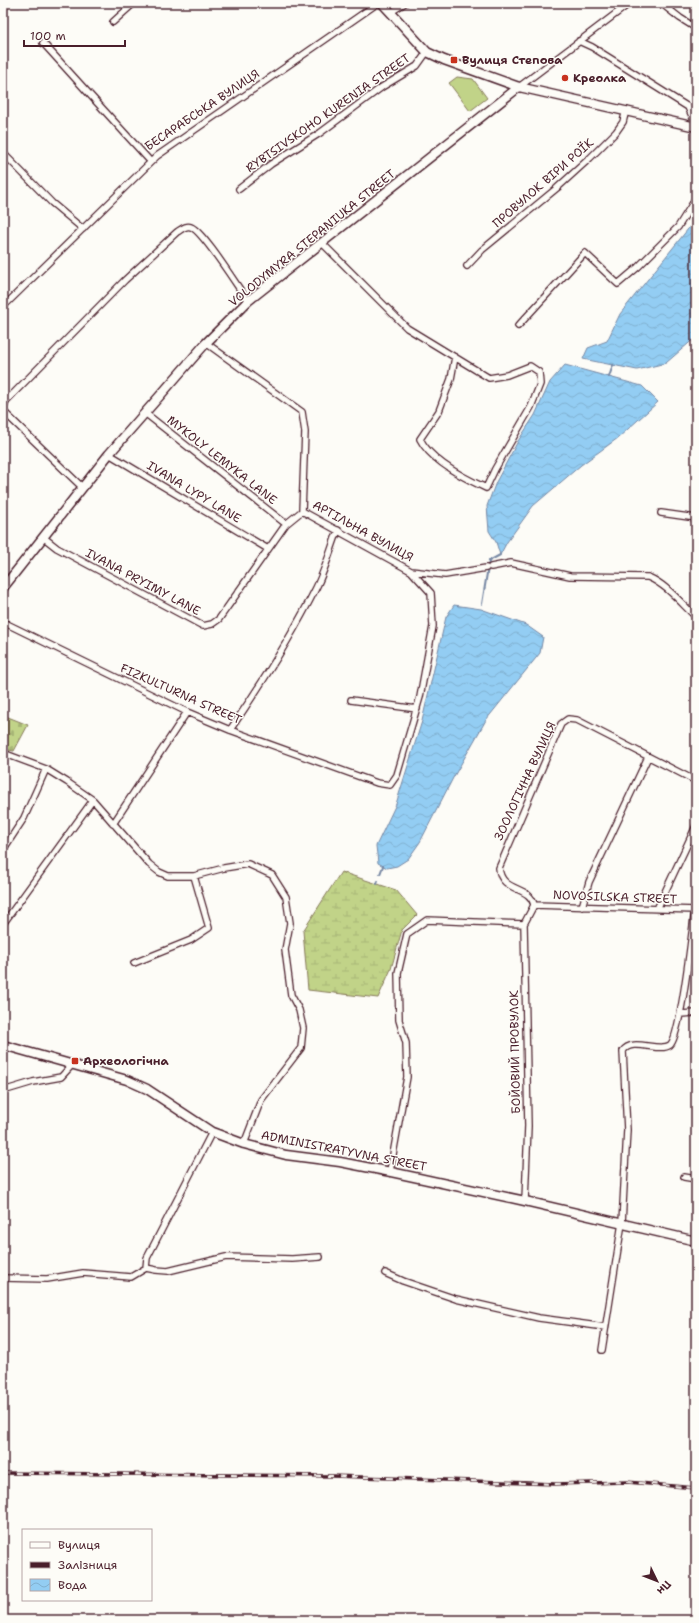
<svg xmlns="http://www.w3.org/2000/svg" width="699" height="1623" viewBox="0 0 699 1623" font-family="'Shantell Sans',sans-serif">
<style>
.green{fill:#c1d388;stroke:#86795a}
.wetland{fill:url(#wetland-marsh);stroke:#86795a}
.cemetery{fill:url(#cemetery-stones);stroke:#86795a}
.water{fill:url(#water-waves);stroke:#7687a3}
.lines{fill:none;stroke-linecap:round;stroke-linejoin:round}
.stream{stroke:#7687a3;stroke-width:2}
.street-casing{stroke:#4a1f2b;stroke-width:8}
.secondary-casing{stroke:#4a1f2b;stroke-width:11}
.street{stroke:#fdfcf7;stroke-width:5.5}
.secondary{stroke:#fdfcf7;stroke-width:8}
.rail-casing{stroke:#4a1f2b;stroke-width:3.5}
.rail{stroke:#fdfcf7;stroke-width:2;stroke-dasharray:6;stroke-linecap:butt}
.poi-dot{fill:#c8321e;stroke:#fdfcf7;stroke-width:1.5}
.labels{text-anchor:middle;dominant-baseline:central;stroke-width:3;stroke-linejoin:round;paint-order:stroke}
.poi-label{font-size:12px;font-weight:bold;fill:#4a1f2b;stroke:#fdfcf7;text-anchor:start}
.street-label{font-size:12px;fill:#4a1f2b;stroke:#fdfcf7}
</style>
<defs>
<pattern id="wetland-marsh" width="20" height="14" patternUnits="userSpaceOnUse"><rect width="20" height="14" fill="#c1d388"/><path d="M1 5h8M5 5V1M11 12h8M15 12V8" fill="none" stroke="#a7b576"/></pattern>
<pattern id="cemetery-stones" width="16" height="16" patternUnits="userSpaceOnUse"><rect width="16" height="16" fill="#c1d388"/><path d="M2 7V4a2 2 0 0 1 4 0v3zM10 15v-3a2 2 0 0 1 4 0v3z" fill="#a7b576"/></pattern>
<pattern id="water-waves" width="16" height="10" patternUnits="userSpaceOnUse"><rect width="16" height="10" fill="#93cdf3"/><path d="M0 5q4-4 8 0t8 0" fill="none" stroke="#80b0d0"/></pattern>
</defs>
<rect width="100%" height="100%" fill="#fdfcf7"/>
<filter id="ink" filterUnits="userSpaceOnUse"><feTurbulence type="fractalNoise" baseFrequency=".025" numOctaves="2"/><feDisplacementMap in="SourceGraphic" scale="8" xChannelSelector="R" yChannelSelector="G"/><feConvolveMatrix kernelMatrix="1 2 1 2 8 2 1 2 1" color-interpolation-filters="sRGB"/></filter>
<g filter="url(#ink)">
<path class="green" d="M457,77L473,79L487,98L470,111L449,83Z"/>
<path class="wetland" d="M341,872L396,890L417,915L402,930L391,969L378,998L308,990L303,931Z"/>
<path class="cemetery" d="M3,715L28,725L14,751L3,749Z"/>
<path class="water" d="M696,219V337L666,363L637,370L583,359L588,348L607,341L620,314Z
M565,365L642,386L658,402L618,438L581,465L533,506L507,542L500,555L496,542L489,531L487,506L496,482L518,441L535,415L550,382Z
M454,605L481,609L526,625L543,637L540,653L486,720L453,778L420,842L408,859L397,866L387,868L378,863L376,846L396,804L422,721L446,617Z"/>
<g class="lines">
<path class="stream" d="M609,377L613,365
M482,604L489,561L500,555
M380,874L383,866
M377,884L378,881"/>
<defs>
<path id="street" d="M661,3L680,18L696,28
M391,12L405,3
M113,22L134,3
M579,41L592,47L688,107L693,118L694,126
M43,43L150,161
M519,87L630,3
M3,153L52,203L83,229
M239,189L271,164L320,133L382,87L417,66L427,52
M323,244L407,328L489,378L507,375L530,366L539,372L540,384L531,407L495,469L486,488C464,478 431,461 420,439L439,411L451,379L455,357
M467,266L482,250L557,188L590,158L616,132L623,122L626,110
M3,307L157,156L378,3
M518,326L585,253L618,284L638,267L678,227L696,198
M206,343L302,412L305,432L302,511L411,571L445,575L486,568
M696,380L695,384L696,392
M3,409L6,401L125,280L177,232C182,229 186,225 191,227C203,231 239,289 248,301
M3,411L82,487
M145,413L286,524
M109,454L268,549
M661,513L696,518
M43,537L57,548L203,626L212,624L219,619L286,524L302,511
M491,567L511,563L570,576L648,577C667,585 681,603 696,617
M3,622L187,712L230,730L377,783L390,785L397,775L420,697L433,626L431,593L411,571
M351,700L417,709
M230,730C261,685 291,638 316,588C325,570 331,549 338,530
M3,753L46,769L67,782L93,800L149,864L159,872L168,876H194L224,868L248,864L272,875L286,897L290,923L285,950L291,995L299,1010L303,1028L301,1048L261,1100L244,1144
M113,824L187,712
M3,850L24,818L46,769
M534,905C530,885 501,893 499,868L561,724L568,719L577,720L696,781
M534,905L696,910
M582,907L589,882L648,757
M657,909L696,826
M3,924L93,800
M134,963L191,940L209,928L194,876
M680,1014L696,1013
M3,1091L33,1082L61,1077L72,1065
M390,1171L407,1077L406,1043L399,1020L398,973L407,934L427,920L524,924
M684,1177L696,1179
M525,1201L528,1126L524,924L534,905
M146,1268L156,1270L168,1271L226,1257L292,1259L320,1257
M385,1273L403,1281L456,1299L539,1318L605,1327
M3,1278L47,1279L83,1273L131,1277L146,1268L147,1258L212,1132
M602,1350L622,1223L627,1130L623,1051C632,1037 659,1053 670,1045C681,1036 692,930 695,910"/>
<path id="secondary" d="M382,3L427,52L444,60L519,87L696,127
M3,588L109,454L206,343L248,301L519,87
M3,1045L127,1080L147,1089L212,1132L244,1144L286,1155L340,1162L391,1172L525,1201L696,1241"/>
</defs>
<use href="#street" class="street-casing"/>
<use href="#secondary" class="secondary-casing"/>
<use href="#street" class="street"/>
<use href="#secondary" class="secondary"/>
<defs>
<path id="rail" d="M3,1473L333,1476L555,1484L627,1482L696,1488"/>
</defs>
<use href="#rail" class="rail-casing"/>
<use href="#rail" class="rail"/>
</g>
</g>
<g class="poi-dot">
<rect x="450" y="56" width="8" height="8" rx="2"/>
<circle cx="565" cy="78" r="4"/>
<rect x="71" y="1057" width="8" height="8" rx="2"/>
</g>
<g class="labels">
<g class="poi-label">
<text x="462" y="60">Вулиця Степова</text>
<text x="573" y="78">Креолка</text>
<text x="83" y="1061">Археологічна</text>
</g>
<g class="street-label">
<text transform="translate(202 110) rotate(-34)">БЕСАРАБСЬКА ВУЛИЦЯ</text>
<text transform="translate(328 113) rotate(-35)">RYBTSIVSKOHO KURENIA STREET</text>
<text transform="translate(543 183) rotate(-41)">ПРОВУЛОК ВІРИ РОЇК</text>
<text transform="translate(312 238) rotate(-39)">VOLODYMYRA STEPANIUKA STREET</text>
<text transform="translate(222 460) rotate(38)">MYKOLY LEMYKA LANE</text>
<text transform="translate(194 492) rotate(31)">IVANA LYPY LANE</text>
<text transform="translate(363 531) rotate(29)">АРТІЛЬНА ВУЛИЦЯ</text>
<text transform="translate(143 582) rotate(28)">IVANA PRYIMY LANE</text>
<text transform="translate(181 694) rotate(24)">FIZKULTURNA STREET</text>
<text transform="translate(525 781) rotate(-65)">ЗООЛОГІЧНА ВУЛИЦЯ</text>
<text transform="translate(615 897) rotate(2)">NOVOSILSKA STREET</text>
<text transform="translate(515 1052) rotate(-91)">БОЙОВИЙ ПРОВУЛОК</text>
<text transform="translate(344 1151) rotate(11)">ADMINISTRATYVNA STREET</text>
</g>
</g>
<rect width="699" height="1623" fill="none" stroke="#fdfcf7" stroke-width="16"/>
<rect x="8" y="8" width="683" height="1607" fill="none" stroke="#4a1f2b" stroke-width="1.5" filter="url(#ink)"/>
<rect x="22" y="1529" width="130" height="72" fill="#fdfcf7" stroke="#b5a4a5"/>
<rect x="30" y="1542" width="20" height="6" fill="#fdfcf7" stroke="#b5a4a5"/>
<text x="58" y="1549" font-size="12" fill="#4a1f2b">Вулиця</text>
<rect x="30" y="1562" width="20" height="6" fill="#4a1f2b" stroke="#b5a4a5"/>
<text x="58" y="1569" font-size="12" fill="#4a1f2b">Залізниця</text>
<rect x="30" y="1579" width="20" height="12" fill="url(#water-waves)" stroke="#b5a4a5"/>
<text x="58" y="1589" font-size="12" fill="#4a1f2b">Вода</text>
<g transform="translate(657 1581) rotate(133)" stroke="#fdfcf7" stroke-width="3" paint-order="stroke">
<path d="M0-3L7 15L0 10L-7 15Z" fill="#4a1f2b"/>
<text y="-6" font-size="11" font-weight="bold" text-anchor="middle" fill="#4a1f2b">Пн</text>
</g>
<path d="M24 40v6h101v-6" fill="none" stroke="#4a1f2b" stroke-width="2"/>
<text x="30" y="40" font-size="12" fill="#4a1f2b" stroke="#fdfcf7" stroke-width="3" paint-order="stroke">100 m</text>
</svg>
